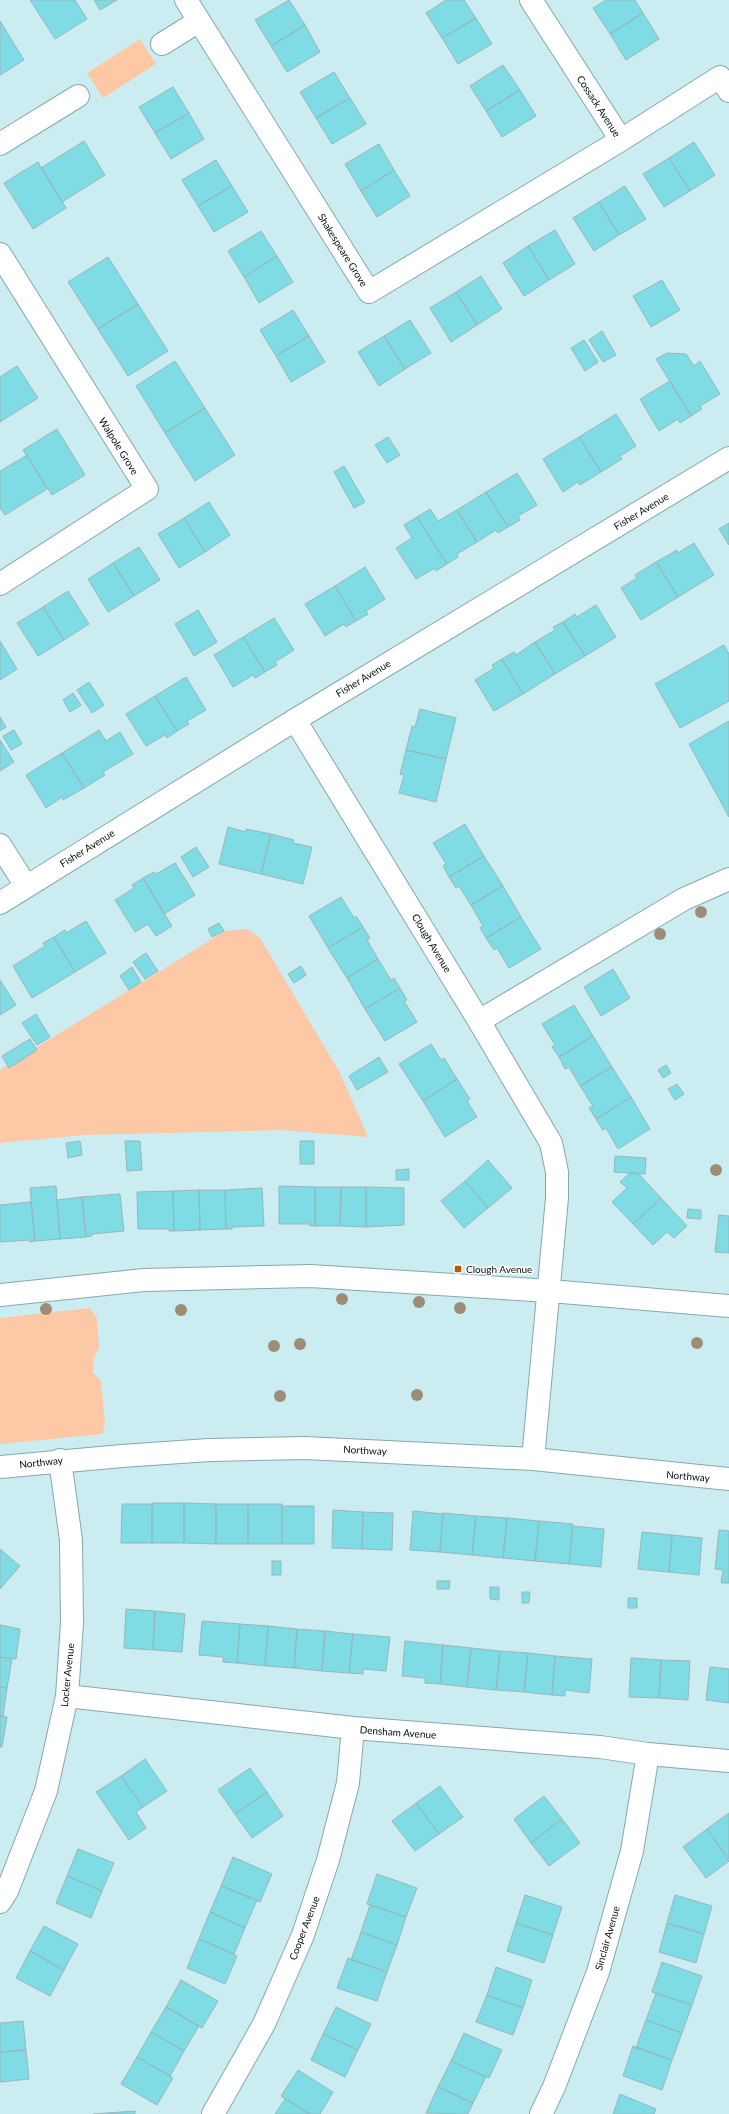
<svg xmlns="http://www.w3.org/2000/svg" width="729" height="2114" viewBox="0 0 729 2114" font-family="Lato,sans-serif">
<style>
.green{fill:#fdc8a6}
.building{fill:#7fdbe4;stroke:#96b8bb}
.lines{fill:none;stroke-linecap:round;stroke-linejoin:round}
.minor-casing{stroke:#87a8ab;stroke-width:24}
.minor{stroke:#fff;stroke-width:22}
.tree{fill:#9d8d77}
.poi-dot{fill:#b75b02;stroke:#fff;stroke-width:1.5}
.labels{text-anchor:middle;dominant-baseline:central;stroke-width:3;stroke-linejoin:round;paint-order:stroke}
.street-label{font-size:10px;fill:#030d0f;stroke:#fff}
.poi-label{font-size:10px;fill:#030d0f;stroke:#fff;text-anchor:start}
</style>
<rect width="100%" height="100%" fill="#cbedf1"/>
<path class="green" d="M140,39L156,64L103,98L87,73Z
M247,929L260,938L340,1073L368,1137L281,1130L85,1135L0,1143V1070L225,931Z
M90,1308L97,1319L99,1348L93,1359V1373L101,1381L105,1422L103,1434L0,1444V1318Z"/>
<path class="building" d="M30,0H75L87,19L55,39Z
M94,0H117L100,10Z
M289,0L305,25L271,46L255,20Z
M446,0H464L476,18L442,38L426,13Z
M606,0H635L643,13L610,34L593,8Z
M643,13L659,39L626,60L610,34Z
M476,18L492,44L458,64L442,38Z
M0,21L24,60L0,75Z
M305,25L320,52L287,72L271,46Z
M503,65L520,90L486,111L470,86Z
M334,72L350,98L316,118L300,92Z
M173,87L189,113L155,133L139,107Z
M520,90L536,116L502,137L486,111Z
M350,98L366,124L332,144L316,118Z
M189,113L204,139L171,159L155,133Z
M84,141L105,175L62,202L41,168Z
M694,142L715,175L690,191L669,158Z
M379,144L394,170L361,191L345,164Z
M669,158L690,191L664,207L643,174Z
M216,160L232,186L198,206L182,180Z
M38,162L66,208L33,229L4,183Z
M394,170L410,196L377,217L361,191Z
M232,186L248,212L214,232L198,206Z
M625,186L646,219L619,235L599,202Z
M599,202L619,235L594,251L573,218Z
M555,230L575,264L549,280L528,246Z
M261,231L277,256L244,277L228,251Z
M528,246L549,280L524,296L503,263Z
M277,256L293,282L259,303L244,277Z
M108,257L138,304L98,329L68,282Z
M481,276L502,309L477,325L456,292Z
M662,280L680,310L651,327L633,296Z
M456,292L477,325L451,342L430,308Z
M138,304L168,351L128,376L98,329Z
M293,310L309,336L276,356L260,330Z
M410,320L431,353L405,369L384,336Z
M602,331L616,355L603,362L589,340Z
M309,336L325,362L291,382L276,356Z
M384,336L405,369L379,386L358,352Z
M584,340L598,362L585,371L571,348Z
M667,353L686,354L694,366L700,361L720,394L700,406L702,409L691,416L656,359Z
M175,361L205,408L165,433L136,386Z
M17,366L38,398L0,422V377Z
M670,381L691,416L680,423L678,419L659,431L640,399Z
M205,408L235,455L195,481L165,433Z
M616,414L636,446L620,456L622,459L601,472L579,437Z
M57,429L85,475L52,495L23,450Z
M388,437L400,455L387,463L375,445Z
M579,437L601,472L580,485L578,482L563,492L543,459Z
M27,455L47,489L5,515L0,508V471Z
M344,466L365,502L354,508L334,472Z
M517,473L537,505L518,516L520,520L508,527L486,492Z
M486,492L508,527L498,533L496,530L477,542L457,510Z
M209,502L230,535L205,552L184,518Z
M430,509L438,521L457,510L477,542L457,554L458,557L447,564L417,517Z
M417,517L447,564L436,571L435,568L416,579L396,548L412,538L404,525Z
M184,518L205,552L179,568L158,534Z
M729,523V545L719,529Z
M694,543L714,575L678,597L656,562L677,550L678,553Z
M139,547L160,580L134,596L113,563Z
M656,562L678,597L641,620L621,588L637,578L635,575Z
M113,563L134,596L108,612L88,579Z
M365,567L385,599L366,611L368,614L356,621L335,586Z
M335,586L356,621L346,627L344,624L325,636L305,604Z
M68,591L89,624L64,640L43,607Z
M596,605L616,637L585,656L563,622L575,614L577,617Z
M43,607L64,640L38,656L17,623Z
M198,610L217,642L194,656L175,624Z
M274,618L294,650L275,662L277,665L265,672L243,637Z
M563,622L585,656L555,674L535,642L555,630L553,627Z
M243,637L265,672L255,678L253,675L233,687L214,655Z
M0,641L17,669L0,680Z
M535,642L555,674L523,694L502,659L514,652L516,655Z
M724,645L729,654V701L680,728L655,684Z
M502,659L523,694L494,711L475,680L494,668L492,665Z
M186,677L206,710L187,721L189,724L177,731L155,696Z
M89,682L104,705L92,713L77,690Z
M73,693L81,705L70,712L63,700Z
M155,696L177,731L167,738L165,735L146,746L126,714Z
M420,709L456,718L446,759L406,750L412,726L415,727Z
M0,717L6,727L0,731Z
M729,721V817L689,744Z
M14,730L22,744L11,750L3,736Z
M99,730L106,741L120,732L133,754L103,772L105,775L84,788L62,753Z
M0,740L14,762L0,771Z
M406,750L446,759L436,802L399,793L404,775L400,774Z
M62,753L84,788L63,800L62,797L46,808L26,775Z
M465,824L484,856L449,877L443,866L446,864L433,843Z
M228,827L246,832V829L271,834L261,874L219,864Z
M271,834L294,840L293,843L312,847L303,884L261,874Z
M196,847L209,867L193,877L181,857Z
M484,856L503,886L471,905L459,886L456,888L449,877Z
M175,863L195,895L164,914L143,878L154,872L156,874Z
M143,878L172,926L156,936L148,924L135,932L115,900L134,888L132,885Z
M503,886L521,917L486,938L480,928L483,926L471,905Z
M341,897L354,918L356,916L363,927L328,948L309,916Z
M521,917L541,949L509,968L497,948L494,950L486,938Z
M86,921L106,953L75,972L54,937L65,930L66,933Z
M219,923L224,931L212,937L208,929Z
M363,927L370,938L367,940L378,959L347,978L328,948Z
M54,937L75,972L32,998L13,966L45,946L43,943Z
M146,953L158,971L145,979L133,962Z
M378,959L391,980L394,978L400,988L365,1009L347,978Z
M301,966L306,975L294,983L288,974Z
M132,967L141,982L129,990L120,976Z
M613,969L630,998L601,1016L584,987Z
M0,980L16,1005L0,1015Z
M400,988L407,1000L404,1001L417,1022L385,1041L365,1009Z
M574,1005L593,1036L559,1057L552,1047L555,1045L542,1024Z
M36,1014L50,1037L37,1045L22,1023Z
M593,1036L612,1067L580,1086L569,1067L565,1069L559,1057Z
M30,1039L37,1050L9,1068L2,1056Z
M431,1044L441,1060L444,1058L457,1079L423,1101L399,1064Z
M379,1057L388,1072L357,1090L349,1076Z
M666,1065L671,1073L663,1078L658,1070Z
M612,1067L631,1097L596,1119L589,1108L593,1106L580,1086Z
M457,1079L470,1099L467,1101L477,1117L445,1137L423,1101Z
M677,1084L684,1094L675,1100L668,1089Z
M631,1097L650,1129L618,1149L606,1128L603,1130L596,1119Z
M80,1141L82,1155L68,1158L66,1143Z
M125,1141H140L142,1170L127,1171Z
M300,1141H314V1164H300Z
M615,1156L646,1158L645,1174L614,1172Z
M488,1160L512,1188L488,1208L465,1181Z
M409,1169V1180H396V1170Z
M630,1173H638L661,1198L633,1224L612,1202L627,1188L620,1182Z
M465,1181L488,1208L464,1228L441,1201Z
M56,1186L60,1239L35,1241L30,1188Z
M279,1186L315,1187V1226H310V1224H279Z
M315,1187H341L340,1226H315Z
M341,1187H366V1227L340,1226Z
M366,1187L404,1188V1225L366,1227Z
M262,1188L264,1226L232,1227V1229H226L225,1190Z
M199,1190H225L226,1229L200,1230Z
M199,1190L200,1230L174,1231L173,1191Z
M173,1191L174,1231H169V1229H138L137,1192Z
M120,1194L124,1231L92,1234V1236L86,1237L82,1197Z
M82,1197L86,1237L60,1239L57,1200Z
M661,1198L687,1226L674,1238L667,1232L653,1245L633,1224Z
M31,1202L35,1241L30,1242V1240L0,1242V1205Z
M688,1209L701,1210V1219L687,1218Z
M719,1215L729,1216V1253L715,1252Z
M152,1503H184V1543H152Z
M184,1503L216,1504V1544L184,1543Z
M122,1504H152V1543H121Z
M216,1504H248V1544H216Z
M248,1504H282V1544H248Z
M282,1506H314V1544H282Z
M333,1510L363,1512L362,1549L332,1548Z
M413,1511L443,1514L440,1552L410,1550Z
M363,1512L393,1513L392,1550L362,1549Z
M443,1513L476,1516L472,1555L440,1552Z
M476,1516L507,1518L503,1558L472,1555Z
M507,1518L539,1521L535,1561L503,1558Z
M539,1521L573,1524L569,1564L535,1561Z
M573,1526L604,1529L601,1567L569,1564Z
M719,1530L729,1531V1583H721L723,1570L715,1569Z
M642,1532L672,1535L669,1572L638,1569Z
M672,1535L702,1538L699,1575L669,1572Z
M0,1549L20,1566L0,1589Z
M272,1561H281V1575H272Z
M437,1581H450L449,1589H437Z
M490,1587H499V1600L490,1599Z
M522,1592H530L529,1603H522Z
M628,1598H637V1608H628Z
M126,1609L155,1611L153,1650L124,1648Z
M155,1611L185,1614L182,1652L153,1650Z
M202,1621L240,1624L237,1663L223,1662V1657L199,1655Z
M240,1624L268,1626L265,1666L237,1663Z
M0,1625L20,1629L16,1659L0,1657Z
M268,1626L297,1629L294,1668L265,1666Z
M297,1629L325,1631L322,1671L294,1668Z
M325,1631L353,1634L349,1673L322,1671Z
M353,1634L390,1637L386,1671L363,1669V1674L349,1673Z
M405,1641L443,1645L440,1684L425,1683V1678L402,1676Z
M443,1645L471,1648L467,1687L440,1684Z
M471,1648L500,1651L496,1690L467,1687Z
M500,1651L528,1653L524,1692L496,1690Z
M528,1653L555,1656L552,1695L524,1692Z
M555,1656L592,1659L589,1693L565,1690V1696L552,1695Z
M0,1657L12,1659L7,1688L0,1687Z
M631,1658L661,1660L659,1698L629,1697Z
M661,1660L690,1661L688,1700L659,1698Z
M710,1667L729,1669V1703L706,1700Z
M0,1687L7,1688L3,1716H0Z
M0,1716L7,1717L2,1747H0Z
M145,1759L167,1791L143,1807L121,1776Z
M250,1768L267,1792L235,1814L218,1790Z
M121,1776L143,1807L136,1812L146,1828L129,1840L96,1792Z
M440,1786L463,1817L439,1834L416,1803Z
M267,1792L283,1816L252,1838L235,1814Z
M544,1796L562,1819L531,1843L514,1819Z
M416,1803L439,1834L415,1851L392,1821Z
M729,1813V1859L707,1829Z
M562,1819L580,1843L549,1866L531,1843Z
M707,1829L729,1861L706,1878L683,1847Z
M78,1849L114,1863L102,1891L67,1876Z
M233,1857L272,1874L260,1902L221,1886Z
M377,1874L417,1888L406,1917L367,1904Z
M67,1876L102,1891L91,1918L56,1903Z
M221,1886L257,1900L245,1928L210,1912Z
M525,1895L562,1907L553,1935L516,1923Z
M675,1895L712,1906L704,1934L667,1923Z
M370,1905L406,1917L397,1945L361,1932Z
M210,1912L245,1928L234,1954L199,1939Z
M516,1923L553,1935L544,1963L507,1951Z
M667,1923L704,1934L696,1963L659,1952Z
M44,1926L78,1944L64,1970L30,1951Z
M361,1932L397,1945L387,1972L351,1960Z
M199,1939L237,1956L225,1984L187,1968Z
M30,1951L64,1970L50,1996L16,1978Z
M348,1958L387,1972L377,2001L337,1988Z
M662,1962L702,1976L692,2005L652,1992Z
M496,1967L532,1980L523,2008L487,1995Z
M181,1980L218,2001L202,2028L166,2007Z
M656,1993L692,2005L682,2033L646,2020Z
M487,1995L523,2008L513,2035L476,2022Z
M166,2007L199,2026L184,2051L151,2032Z
M336,2007L371,2024L358,2050L323,2034Z
M646,2020L682,2033L672,2060L636,2048Z
M23,2021L26,2050L0,2052V2023Z
M151,2032L184,2051L170,2076L137,2057Z
M464,2033L502,2050L489,2078L451,2061Z
M323,2034L358,2050L345,2077L311,2060Z
M633,2046L672,2060L662,2090L623,2076Z
M26,2050L29,2079L0,2082V2052Z
M137,2057L173,2078L157,2105L121,2084Z
M451,2061L486,2077L473,2103L438,2087Z
M298,2070L333,2092L320,2114H310L281,2096Z
M438,2087L473,2103L468,2114L426,2113Z
M620,2094L656,2109L654,2114H613Z
M285,2099L310,2114H275Z
M135,2111V2114H93Z"/>
<g class="lines">
<defs>
<path id="minor" d="M186,0L369,292L621,140
M531,0L621,140L720,77L729,91
M162,44L199,21
M0,144L78,96
M0,254L147,489L0,584
M295,720L479,1021L551,1143L557,1172V1198L533,1459
M0,845L26,886
M0,903L295,720L729,458
M479,1021L684,899L729,879
M0,1295L144,1280L310,1276L550,1291L729,1306
M0,1467L122,1456L209,1450L305,1448L533,1459L729,1479
M67,1696L353,1728L600,1747L648,1754L729,1761
M0,1902L7,1891L46,1791L67,1696L72,1623L71,1540L60,1460
M213,2114L264,2024L303,1935L328,1860L348,1783L353,1728
M541,2114L554,2087L598,1972L632,1851L648,1754"/>
</defs>
<use href="#minor" class="minor-casing"/>
<use href="#minor" class="minor"/>
</g>
<g class="tree">
<circle cx="701" cy="912" r="6"/>
<circle cx="660" cy="934" r="6"/>
<circle cx="716" cy="1170" r="6"/>
<circle cx="342" cy="1299" r="6"/>
<circle cx="419" cy="1302" r="6"/>
<circle cx="460" cy="1308" r="6"/>
<circle cx="46" cy="1309" r="6"/>
<circle cx="181" cy="1310" r="6"/>
<circle cx="697" cy="1343" r="6"/>
<circle cx="300" cy="1344" r="6"/>
<circle cx="274" cy="1346" r="6"/>
<circle cx="417" cy="1395" r="6"/>
<circle cx="280" cy="1396" r="6"/>
</g>
<rect class="poi-dot" x="454" y="1265" width="8" height="8" rx="2"/>
<g class="labels">
<g class="street-label">
<text transform="translate(599 106) rotate(57)">Cossack Avenue</text>
<text transform="translate(343 250) rotate(58)">Shakespeare Grove</text>
<text transform="translate(119 446) rotate(58)">Walpole Grove</text>
<text transform="translate(641 511) rotate(-31)">Fisher Avenue</text>
<text transform="translate(363 678) rotate(-31)">Fisher Avenue</text>
<text transform="translate(87 848) rotate(-32)">Fisher Avenue</text>
<text transform="translate(432 943) rotate(59)">Clough Avenue</text>
<text transform="translate(365 1450) rotate(3)">Northway</text>
<text transform="translate(41 1462) rotate(-6)">Northway</text>
<text transform="translate(688 1476) rotate(5)">Northway</text>
<text transform="translate(67 1675) rotate(-84)">Locker Avenue</text>
<text transform="translate(398 1732) rotate(4)">Densham Avenue</text>
<text transform="translate(304 1928) rotate(-69)">Cooper Avenue</text>
<text transform="translate(607 1938) rotate(-74)">Sinclair Avenue</text>
</g>
<g class="poi-label">
<text x="466" y="1269">Clough Avenue</text>
</g>
</g>
</svg>
